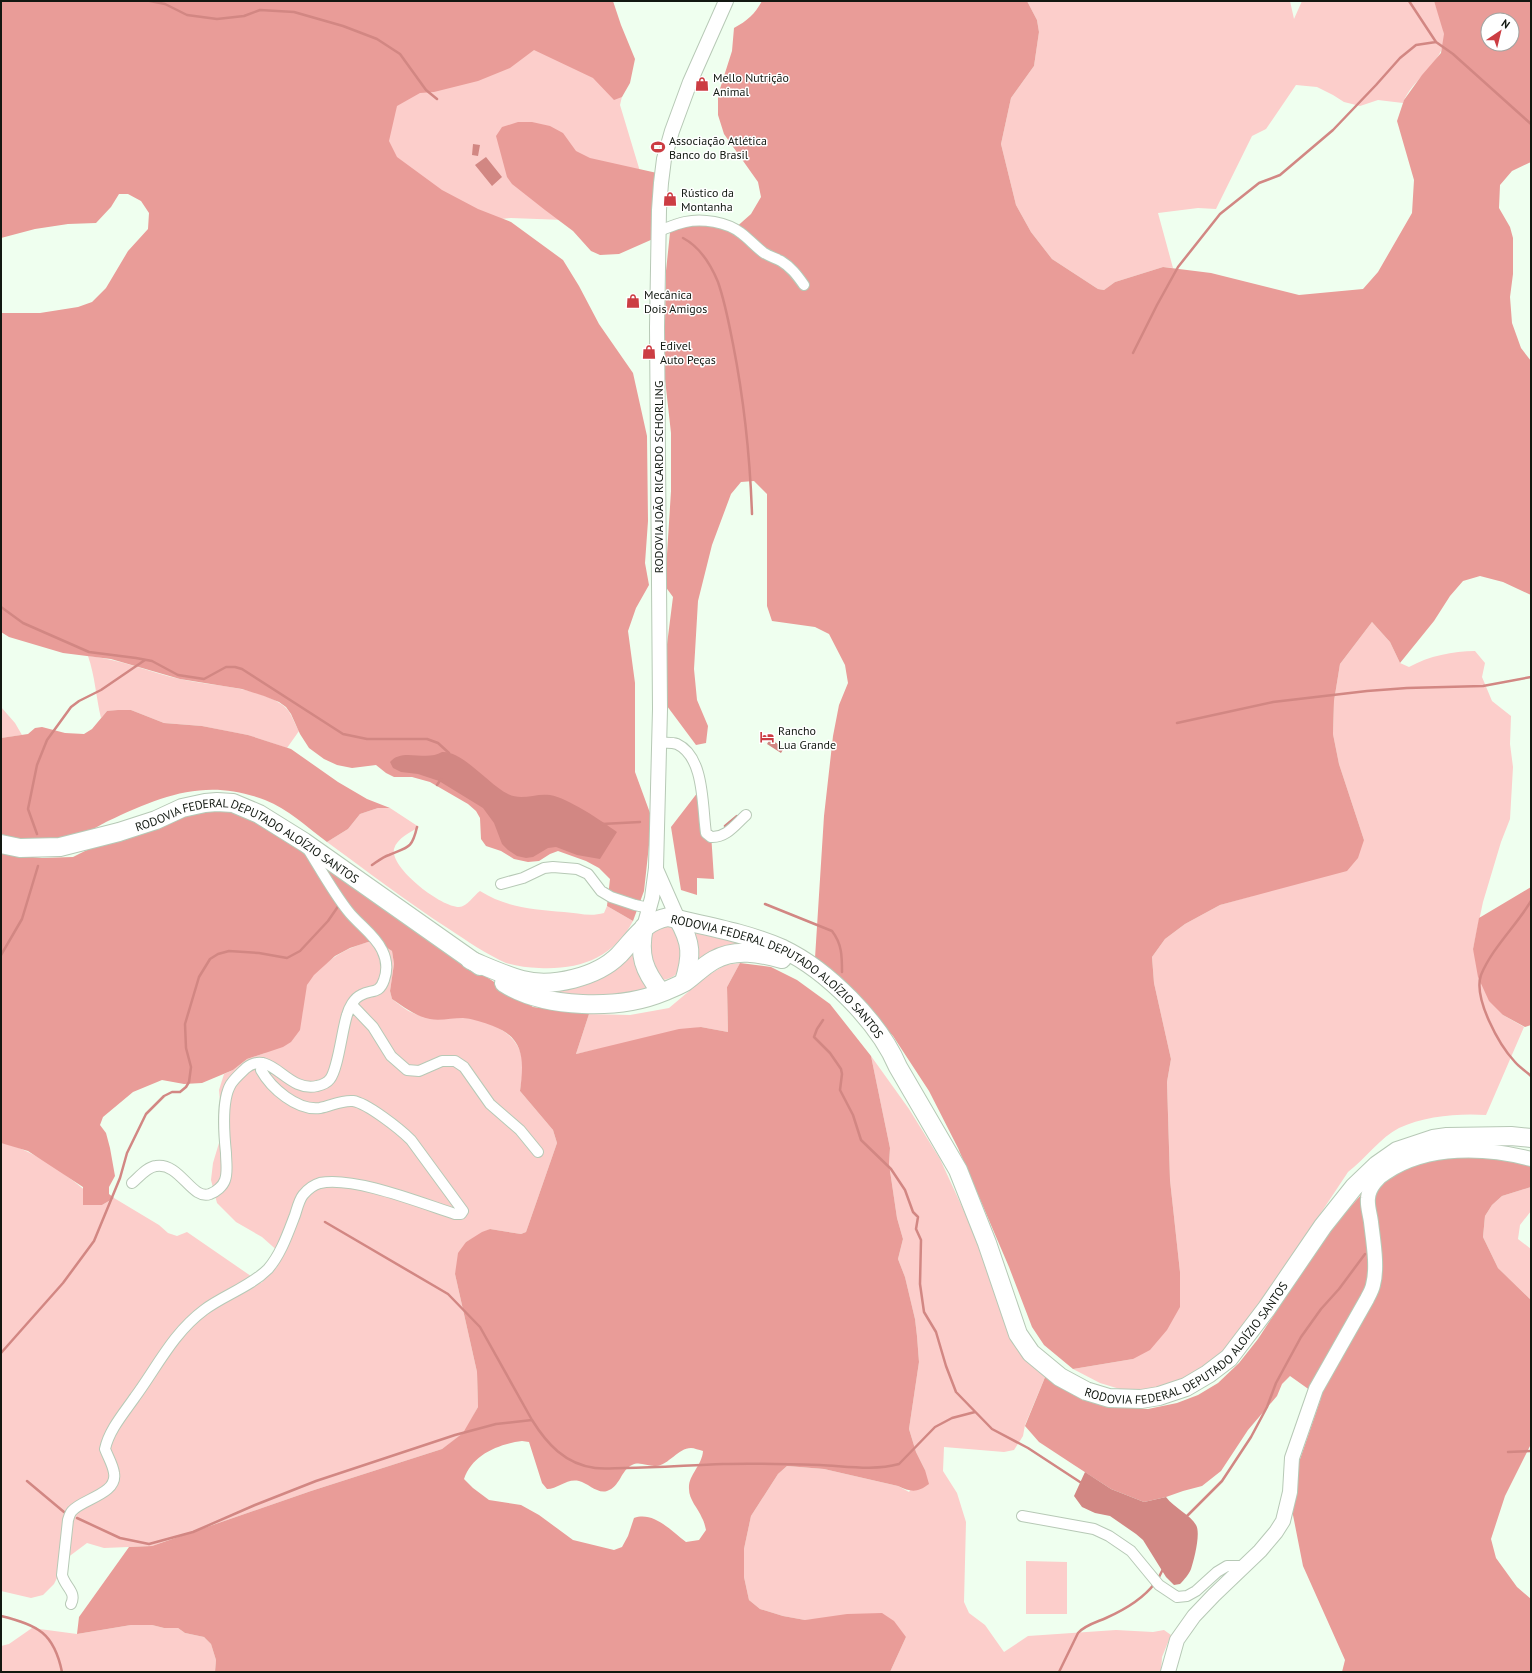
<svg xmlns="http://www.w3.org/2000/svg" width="1532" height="1673" viewBox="0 0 1532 1673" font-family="'PT Sans',sans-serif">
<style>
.green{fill:#fccecb}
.forest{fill:#e99c98;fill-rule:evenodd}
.water{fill:#d28783}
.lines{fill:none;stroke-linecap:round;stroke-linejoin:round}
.stream{stroke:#d28783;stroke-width:2.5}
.street-casing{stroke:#b7c9b6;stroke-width:12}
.secondary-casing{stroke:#b7c9b6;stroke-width:16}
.highway-casing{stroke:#b7c9b6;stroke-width:20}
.street{stroke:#fff;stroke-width:10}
.secondary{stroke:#fff;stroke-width:14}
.highway{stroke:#fff;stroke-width:18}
.labels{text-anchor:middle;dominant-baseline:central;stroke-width:3;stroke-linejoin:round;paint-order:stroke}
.poi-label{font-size:12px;fill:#121811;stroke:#fff;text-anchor:start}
.street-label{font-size:12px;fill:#121811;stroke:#fff}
</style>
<rect width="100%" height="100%" fill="#efffef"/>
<path class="green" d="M1027,1H1290L1294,19L1302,1H1434C1437,11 1443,23 1444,34C1447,61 1411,79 1403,103L1378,100L1360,106L1344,102L1333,95L1317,87L1296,85L1266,129L1252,136L1216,209L1198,208L1158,213L1173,268L1163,267L1115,282L1104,290L1098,289L1052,259L1031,232L1016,205L1001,144L1011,98L1034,66L1039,32L1037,20Z
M468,11L629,66L620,105L642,178L643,223L511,218L457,224L408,214L355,72Z
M1372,622L1390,642L1400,663L1409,667C1429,656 1453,651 1475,651L1485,663L1482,677L1492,701L1511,716L1510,744L1513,767L1510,819L1501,842L1483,902L1473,949L1503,1015L1524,1027L1486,1115C1460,1113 1424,1116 1399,1128C1381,1137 1365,1159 1348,1172L1244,1329L1208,1369L1147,1393L1123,1390L1100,1383L1073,1369L1133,1359L1180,1272L1170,1180L1167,1082L1171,1059L1154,983L1152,957L1165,939L1185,924L1220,905L1252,896L1364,840L1339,764L1333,734L1334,701L1340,664Z
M88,656C120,659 149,672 180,679C210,686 254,686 281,704C291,710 293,721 299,731L287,748L248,735L232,732L202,726L164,723L131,710L107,711L101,718C96,697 95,676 88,656Z
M1,707L15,723L22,735L1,738Z
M378,808H390L419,827C411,832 397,838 394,849C390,868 441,907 459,907C467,907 474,895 480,891C507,908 533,909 564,912C578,913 590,917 604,913L607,906L633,921C613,958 580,970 539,968C528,968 516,966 506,963C486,954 467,941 449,929C407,902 367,871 327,842L348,829L360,814Z
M669,925L679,930L685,965C678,973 673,979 662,980L651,969L649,938L659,927Z
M690,927L783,955L694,965Z
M638,940L651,992L576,998L526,986L576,984Z
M368,942H378L392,951L394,964L390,991L392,999C399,1004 405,1010 413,1013C429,1020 448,1017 465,1018C493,1021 522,1035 523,1066C523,1074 521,1083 520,1091L553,1130L557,1143L526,1232L521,1234L490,1229L466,1242L455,1274L477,1372L478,1407L464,1433L442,1449L311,1491L152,1546L104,1548L87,1543L67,1558L54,1584L43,1595L31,1598L1,1591V1143C33,1147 79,1184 102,1205L114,1198L159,1225L168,1233L177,1236L187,1232L261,1283L277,1267L280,1253L262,1237L236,1222L217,1203L211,1180L213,1163L219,1143L221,1112L219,1090L224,1074L233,1070L247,1059L265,1053L302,1016C303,1006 303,995 307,985C309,979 315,973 320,969C336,954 348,948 368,942Z
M740,963L727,987L728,1032L701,1027L576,1054L589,1014L630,1015L669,1008L707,976L725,965Z
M871,1056L909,1109L940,1159L993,1274L1048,1370L1025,1425L1023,1436L1014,1450L1004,1452L944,1447L943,1471L957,1493L966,1522L964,1602L969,1613L985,1625L1004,1652L1028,1636L1116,1630L1153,1632L1164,1630L1171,1635L1162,1657L1161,1672H890L906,1637L825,1619L805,1620L783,1616L760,1609L749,1600L744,1577V1549L751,1516L778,1474L787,1466L824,1469L898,1486L909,1492L925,1470L916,1452L909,1429L919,1362L917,1336L915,1319L905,1277L898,1259L903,1239L897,1218L889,1164L890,1148Z
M1531,1187V1211L1520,1225L1518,1239L1531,1249V1300L1498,1268L1483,1237L1485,1216L1492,1205L1502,1196Z
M1026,1561L1067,1562V1614H1026Z
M131,1625H152L164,1628H178L185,1633L204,1637L211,1644L216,1660L215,1672H1V1646L9,1644L32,1628L77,1634Z"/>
<path class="forest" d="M1,1H613L621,25L635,59L630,83L622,97L614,100L593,78L534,50L510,68L478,81L434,92L420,93L397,106L389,141L397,157L442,190L478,209L511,222L563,260L579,286L599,324L633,373L647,436L648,521L645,563L649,585L636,608L628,631L635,683V772L650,813V836L644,891L633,921L607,906L610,879L599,868L586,861L558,851L550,854L539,861L528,862L514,859L501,851L486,846L481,839L480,818L476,811L468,804L430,782L412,777H394L386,773L376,765L352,768L337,765L324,759L309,748L300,734L291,714L286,707L279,702L264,696L242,689L180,679L111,659L63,653L9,637L1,632V313H40L78,307L92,302L106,288L128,251L148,229L149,213L141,201L128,194H119L111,207L96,223L68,224L35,229L1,238Z
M762,1H1027L1037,20L1039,32L1034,66L1011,98L1001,144L1016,205L1031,232L1052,259L1098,289L1104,290L1115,282L1163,267L1211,273L1299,295L1363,289L1378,272L1412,213L1414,180L1397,121L1404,100L1422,75L1441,53L1444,34L1434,1H1531V162L1512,171L1500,185L1499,208L1510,227L1513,238V274L1510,297L1512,323L1521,348L1531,361V595L1503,582L1480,576L1463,581L1450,596L1434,621L1400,663L1390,642L1372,622L1340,664L1334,701L1333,734L1339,764L1364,840L1358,858L1347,871L1220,905L1185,924L1165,939L1152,957L1154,983L1171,1059L1167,1082L1170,1180L1180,1272V1307L1167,1330L1150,1350L1133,1359L1073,1369L1044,1345L1032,1327L1009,1267L958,1148L929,1091L893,1036L844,982L815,958L824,816L833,736L839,705L848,683L845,665L829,634L815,627L772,621L767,606V494L754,481L741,482L731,494L712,545L698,601L694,669L697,700L708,726L706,743L696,745L667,706L664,668L673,597L665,586L671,491V433L664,370L666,271L671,223L673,220L688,216L733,230L751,214L761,197L758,182L724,134L718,115V95L732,51L734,28C747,21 755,14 762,1ZM1488,20H1512V44H1488Z
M518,122H532L550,126L563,133L576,151L590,158L657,173L653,239L619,254L600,255L591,251L573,231L545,210L512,184L507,177L496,136L502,127Z
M118,710H131L164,723L202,726L248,735L291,749L338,782L367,799L390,808H378L360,814L348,829L327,842C307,827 288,809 265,800C206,777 161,796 108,821C98,826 77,839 67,841C45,843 22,840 1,834V738L28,734L35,728L42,727L65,733L84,734L92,729L107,711Z
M698,792L711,833L714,879L697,878V895L681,890L671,827Z
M211,806L259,816L468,965L533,1007L589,1014L576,1054L679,1029L701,1027L728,1032L727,987L740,963L771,967L797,980L830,1004L871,1056L890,1148L889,1164L897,1218L903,1239L898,1259L905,1277L915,1319L917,1336L919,1362L909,1429L916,1452L925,1470L929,1484C917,1493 911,1492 898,1486L824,1469L787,1466L778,1474L751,1516L744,1549V1577L749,1600L760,1609L783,1616L805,1620L847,1614L882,1613L894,1621L906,1637L890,1672H215L216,1660L211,1644L204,1637L185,1633L178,1628H164L152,1625H131L77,1634L79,1617L129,1547L152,1546L311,1491L442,1449L463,1433L478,1407L477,1372L455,1274L458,1253L466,1242L482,1232L490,1229L521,1234L526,1232L557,1143L553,1130L520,1091C524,1061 525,1038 493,1026C483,1022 473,1019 463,1018C452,1018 440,1021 430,1019C415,1016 404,1007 392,999L390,991L394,964L392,951L378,942H368L350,948L335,956L314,975L307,985L300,1030L291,1042L283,1047L247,1059L233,1070L202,1083L184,1084L162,1080L133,1092L103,1117L100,1125L106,1133L110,1148L115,1176L109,1187V1194L114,1198L102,1205H83V1187L28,1151L1,1143V852L13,855L42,858L73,857L105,841ZM522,1441L529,1442L542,1483L547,1489C558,1489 567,1478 579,1481C588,1483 597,1494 607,1491C620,1487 621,1470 632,1465C640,1461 648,1467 656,1466C669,1465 678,1448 691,1448C694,1448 699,1450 703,1451C702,1466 688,1475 689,1489C689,1500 698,1508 702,1518C704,1521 705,1526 706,1530L699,1540L686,1542C671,1531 654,1511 634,1518L628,1536L622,1547L614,1550L573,1540L539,1515L521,1505L489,1500L473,1488L464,1479C472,1455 498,1444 522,1441Z
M1531,887V1025L1525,1027L1503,1015L1489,1001L1478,977L1473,949L1479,918Z
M1481,1149L1531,1154V1187L1502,1196L1492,1205L1485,1216L1483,1237L1498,1268L1531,1300V1444L1505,1496L1491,1539L1496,1558L1517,1587L1531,1599V1672H1342L1345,1660L1303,1566L1292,1510L1299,1462L1321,1398L1290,1376L1282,1384L1277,1396L1248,1430L1221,1471L1202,1486L1183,1491L1166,1497L1144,1502L1111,1489L1074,1465L1039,1442L1025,1426L1048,1370L1119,1407L1148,1409L1177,1403L1198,1395L1218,1383L1239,1363L1258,1339L1328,1232L1361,1195L1381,1174L1398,1166Z"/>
<path class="water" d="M473,144L480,145L478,156L472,155Z
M486,157L502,177L492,186L475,165Z
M770,739L784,748L781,753L767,744Z
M442,752C462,750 489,785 508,794C522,801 535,793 550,795C568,798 602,821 617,832L600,859L577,855L556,847L548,848L533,857L526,858L517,856L508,850L502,844L494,823L483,808L439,781L418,774L401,772L393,768L390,762C402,747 426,762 442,752Z
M1085,1472L1111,1489L1144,1502L1166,1497C1174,1508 1191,1515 1196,1525C1201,1533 1194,1560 1191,1569C1189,1574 1184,1580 1180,1584L1174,1585L1166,1577L1143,1540L1136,1534L1110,1516L1095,1513L1082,1507L1074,1496Z"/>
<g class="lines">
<path class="stream" d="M150,1L165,4L187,15L217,19L244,16L260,10L294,12L343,26L377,39L400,54L426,90L437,99
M1409,1L1436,42L1453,54L1531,124
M683,238C700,247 711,265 718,282C725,302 729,324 733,344C744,400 750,457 752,514
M1133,353L1157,305L1178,267L1220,214L1259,183L1280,175L1333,130L1376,85L1400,58L1416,45L1436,42
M1,607L23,623L89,652L136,658L152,661L178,675L204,679L226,667H235L242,669L343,734L367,739H427L438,743L449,753
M1177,723L1273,702L1367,691L1407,688L1483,686L1531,677
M437,785L441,779
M602,824L640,822
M725,826L737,816
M37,834L28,809L37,765L47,740L71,707L79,701L101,690L145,660
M372,865C378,861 383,857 389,855C408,847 412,849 417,827
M1531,901C1516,926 1492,948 1481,975C1473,998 1499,1045 1515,1062C1519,1067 1526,1071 1531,1076
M765,904L832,931C842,944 842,956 842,972
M1,955L22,919L38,866
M823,1020L817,1029L814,1037L830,1053L841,1069L842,1074L840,1090L853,1115L861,1140L891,1169L905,1190L913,1212L918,1217L916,1229L921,1240L920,1284L924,1312L936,1332L946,1366L956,1392L992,1429L1028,1448L1083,1484
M325,1222L448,1294L480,1327L532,1420C547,1444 565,1464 595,1468C604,1469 615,1468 625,1468C658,1468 690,1465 723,1464C755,1463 788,1464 820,1465C845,1466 874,1471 899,1464L935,1427L952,1418L975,1412
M1,1353L63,1283L94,1241L120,1178L127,1153L146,1114L164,1096L172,1092H180L186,1087L189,1082L191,1067L186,1048L185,1024L199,977L210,959L218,954L229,951L259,953L287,958L300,951L328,921L339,905
M1508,1452L1531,1451
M27,1481L64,1512
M1186,1517L1222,1481L1251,1437L1267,1407L1276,1383L1301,1337L1321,1309L1339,1289L1365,1254
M77,1518L120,1538L149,1544L193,1532L255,1505L316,1481L455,1435L496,1424L532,1420
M1158,1579L1163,1569
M1,1616C38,1625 54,1633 62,1672
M1059,1672L1078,1633C1085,1625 1097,1622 1106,1618C1124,1610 1143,1599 1155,1583"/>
<defs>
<path id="street" d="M659,231C667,228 676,224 685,222C702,218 727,222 741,233C749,239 756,247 764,253C769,256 775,258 781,261C791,267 797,275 804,285
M659,743C665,743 671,742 677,744C705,757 702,807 706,833L711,837C726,838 735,825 746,815
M501,884L523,878L544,868L553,867L577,869L588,874L601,891L611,897L635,905L649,908
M352,1005L373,1027L391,1056L407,1070L419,1071L442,1061H455L464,1067L490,1104L520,1130L538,1152
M132,1183C139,1177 147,1167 156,1166C180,1162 192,1201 210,1194C216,1192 223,1186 225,1180C228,1172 226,1162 226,1153C224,1134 221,1100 231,1084C235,1078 241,1073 246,1068C272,1048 286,1093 317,1086C322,1085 327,1083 330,1079C338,1069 342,1030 347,1015C349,1008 354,998 361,995C371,989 379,995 384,980C388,969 387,960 382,950C375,935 358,924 348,911C333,892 321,870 308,849
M1022,1516L1094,1529L1109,1536L1131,1551L1159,1585L1177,1597L1187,1596L1196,1591L1217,1572L1227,1566H1245
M71,1604C77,1592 65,1587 62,1575L68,1520C69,1517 70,1513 72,1511C82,1499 118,1494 114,1473C113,1465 108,1457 105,1449C109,1430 124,1413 135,1397C157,1367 173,1333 204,1310C224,1295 250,1287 268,1269C281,1254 288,1233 295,1215C297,1209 299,1200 303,1195C307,1190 313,1185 320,1183C354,1176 421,1203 455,1214H461L463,1211L411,1140C400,1129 367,1103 353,1101C341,1100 331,1106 320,1108C297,1111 271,1088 261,1070L263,1063"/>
<path id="secondary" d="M656,869L678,919
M644,927L652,898L656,868L660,709L657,327L659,210L661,183L664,159L672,131L690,82L726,1
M1168,1672L1177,1640L1194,1616L1214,1595L1260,1551L1276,1532L1283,1521L1290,1492L1292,1458L1316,1389L1367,1299C1369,1295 1372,1290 1373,1285C1378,1267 1373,1240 1371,1222C1370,1214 1367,1206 1368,1198C1369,1187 1378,1177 1387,1172C1428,1145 1485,1147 1531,1159"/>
<g id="highway">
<path id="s1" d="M1,844L20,848L60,847L119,832L156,820L182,808L205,803L217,802L233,803L259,814L304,842L480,966"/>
<path d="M678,919C692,943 692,956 684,982"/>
<path d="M644,927C638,955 644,971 661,992"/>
<path id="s2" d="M470,960C487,967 504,975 522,980C552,988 597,977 619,955C636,937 643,922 668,917C706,926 747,933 783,949C827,970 879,1022 898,1067L958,1170L987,1243L1018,1334L1031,1353L1060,1377L1086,1391L1109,1398L1141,1399L1159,1396L1186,1387L1208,1374L1229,1358L1267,1308L1323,1226L1354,1187L1377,1165L1397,1151L1433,1139L1447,1137L1511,1136L1531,1138"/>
<path d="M504,983C544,1009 620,1010 663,992C670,989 678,986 685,982C695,975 703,966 714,960C735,948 760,953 782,959"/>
</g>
</defs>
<use href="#street" class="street-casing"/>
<use href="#secondary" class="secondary-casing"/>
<use href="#highway" class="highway-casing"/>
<use href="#street" class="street"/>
<use href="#secondary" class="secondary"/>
<use href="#highway" class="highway"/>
</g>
<defs>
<symbol id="shop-bare" viewBox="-9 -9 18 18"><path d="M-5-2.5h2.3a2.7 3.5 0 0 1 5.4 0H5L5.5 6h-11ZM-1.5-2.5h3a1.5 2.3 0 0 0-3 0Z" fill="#cc3d43" stroke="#fff" stroke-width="2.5" paint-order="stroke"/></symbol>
<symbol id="stadium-bare" viewBox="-9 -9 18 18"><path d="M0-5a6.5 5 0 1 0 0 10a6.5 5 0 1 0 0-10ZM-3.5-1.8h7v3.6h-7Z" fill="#cc3d43" stroke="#fff" stroke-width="2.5" paint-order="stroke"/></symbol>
<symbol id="hotel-bare" viewBox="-9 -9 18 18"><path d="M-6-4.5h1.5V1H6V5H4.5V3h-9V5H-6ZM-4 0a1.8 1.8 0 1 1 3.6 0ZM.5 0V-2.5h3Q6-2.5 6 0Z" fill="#cc3d43" stroke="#fff" stroke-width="2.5" paint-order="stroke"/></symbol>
</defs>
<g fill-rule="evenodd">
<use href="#shop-bare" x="692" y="74" width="20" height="20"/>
<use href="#stadium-bare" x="648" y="137" width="20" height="20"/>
<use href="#shop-bare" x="660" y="189" width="20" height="20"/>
<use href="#shop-bare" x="623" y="291" width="20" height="20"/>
<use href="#shop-bare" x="639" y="342" width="20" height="20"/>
<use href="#hotel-bare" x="757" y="727" width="20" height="20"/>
</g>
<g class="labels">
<g class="poi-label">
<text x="713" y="77">Mello Nutrição<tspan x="713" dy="14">Animal</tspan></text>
<text x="669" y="140">Associação Atlética<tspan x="669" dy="14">Banco do Brasil</tspan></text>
<text x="681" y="192">Rústico da<tspan x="681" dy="14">Montanha</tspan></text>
<text x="644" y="294">Mecânica<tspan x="644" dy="14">Dois Amigos</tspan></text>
<text x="660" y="345">Edivel<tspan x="660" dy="14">Auto Peças</tspan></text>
<text x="778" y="730">Rancho<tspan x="778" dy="14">Lua Grande</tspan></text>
</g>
<g class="street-label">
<text transform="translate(658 477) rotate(-90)">RODOVIA JOÃO RICARDO SCHORLING</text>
<text stroke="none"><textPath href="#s1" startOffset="262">RODOVIA FEDERAL DEPUTADO ALOÍZIO SANTOS</textPath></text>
<text stroke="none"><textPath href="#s2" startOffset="351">RODOVIA FEDERAL DEPUTADO ALOÍZIO SANTOS</textPath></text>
<text stroke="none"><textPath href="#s2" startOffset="1018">RODOVIA FEDERAL DEPUTADO ALOÍZIO SANTOS</textPath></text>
</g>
</g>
<rect width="1532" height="1673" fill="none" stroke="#121811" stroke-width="4"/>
<g transform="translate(1500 32) rotate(35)"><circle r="19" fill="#ffffff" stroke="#a0a3a0"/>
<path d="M0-3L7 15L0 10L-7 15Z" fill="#cc3d43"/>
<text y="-6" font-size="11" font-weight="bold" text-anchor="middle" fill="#121811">N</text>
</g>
</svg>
